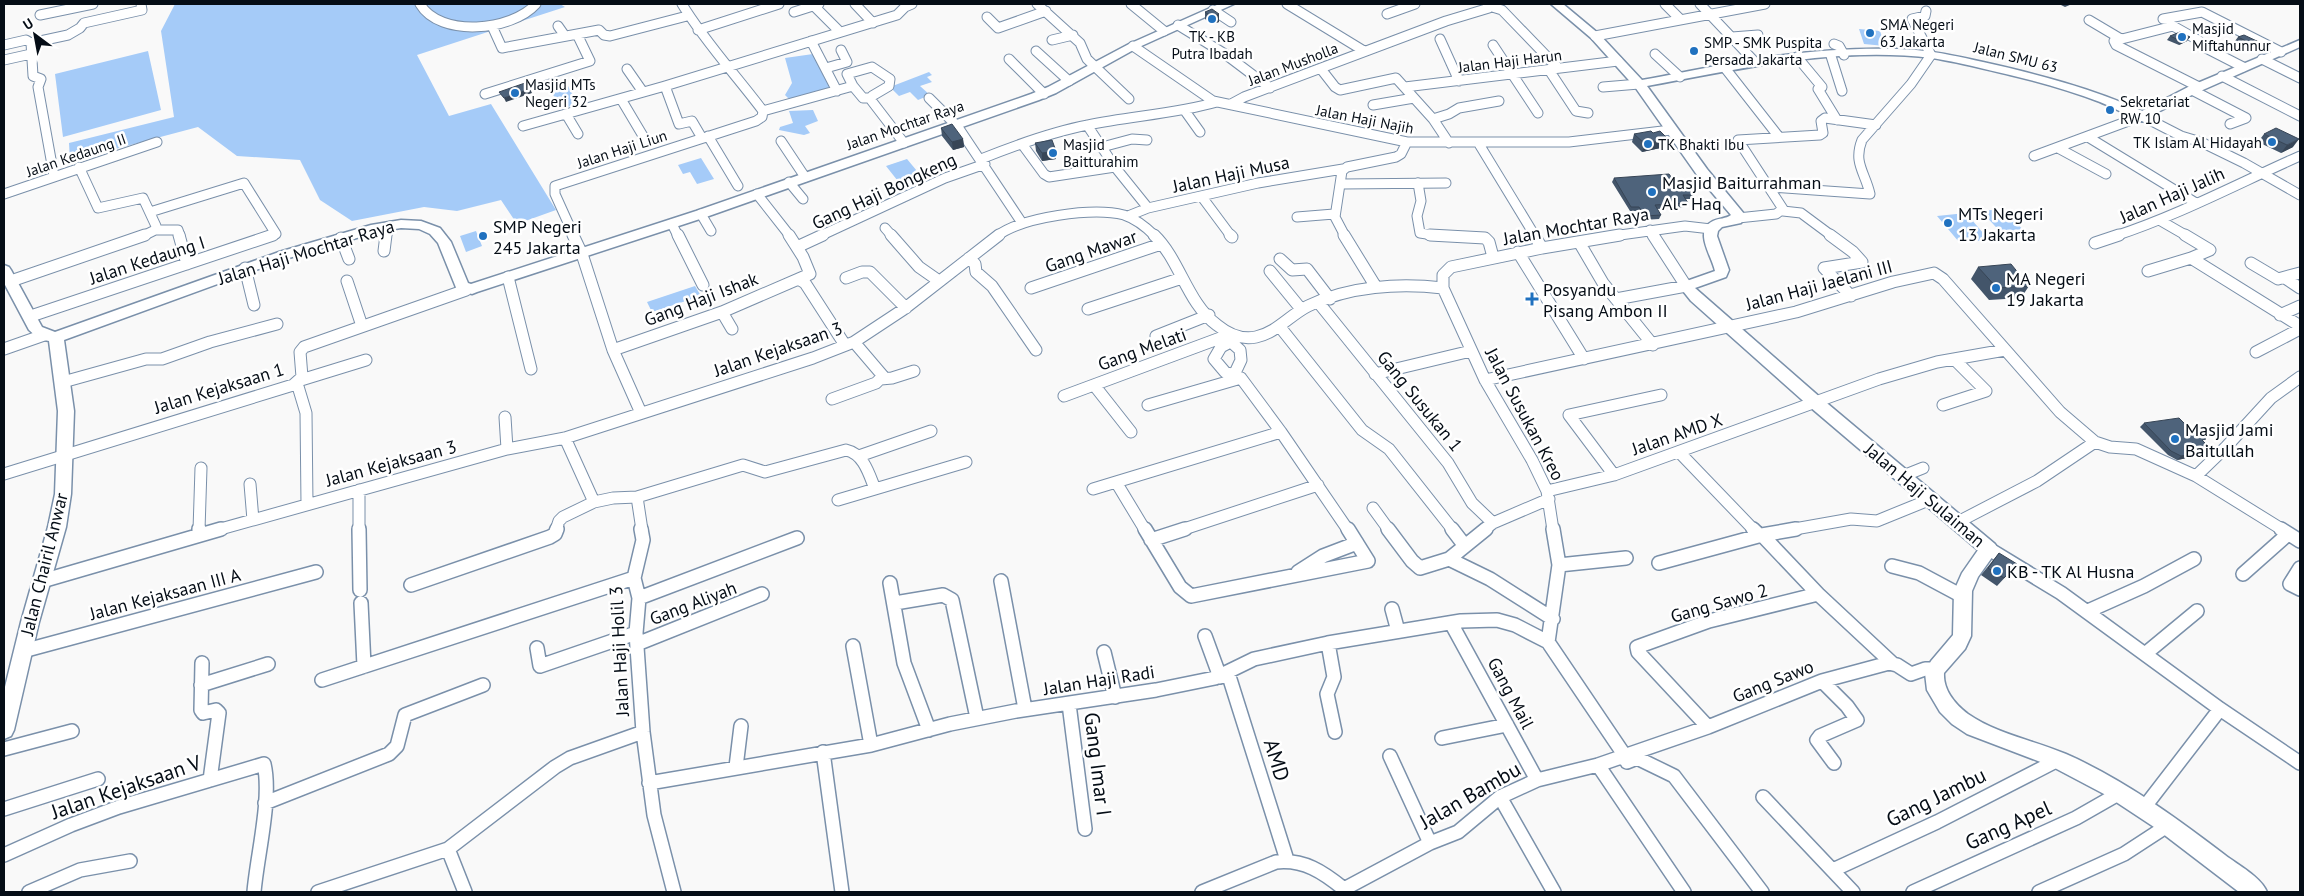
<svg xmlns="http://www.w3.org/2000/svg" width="2304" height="896" viewBox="0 0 2304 896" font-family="'PT Sans',sans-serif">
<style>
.green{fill:#a5cbf8}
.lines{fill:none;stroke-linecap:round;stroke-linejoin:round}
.street-far2-casing{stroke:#7a90aa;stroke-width:11}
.street-far1-casing{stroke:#7a90aa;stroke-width:13}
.street-casing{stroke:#7a90aa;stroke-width:16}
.secondary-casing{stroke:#7a90aa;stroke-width:3}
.street-far2{stroke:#fff;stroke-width:9}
.street-far1{stroke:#fff;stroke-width:11}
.street{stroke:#fff;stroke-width:13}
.secondary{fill:#fff;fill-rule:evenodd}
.wall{fill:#43556a}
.shaded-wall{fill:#374556}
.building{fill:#4e637b;stroke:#374556}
.poi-dot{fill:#2071bf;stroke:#fff;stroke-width:2}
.labels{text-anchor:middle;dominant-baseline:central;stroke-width:5;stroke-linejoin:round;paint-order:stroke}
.far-poi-label{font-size:15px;fill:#050d16;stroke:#fff;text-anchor:start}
.far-street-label{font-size:15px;fill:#050d16;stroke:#fff}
.street-label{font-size:18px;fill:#050d16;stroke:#fff}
.poi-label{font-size:18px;fill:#050d16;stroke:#fff;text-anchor:start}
.near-street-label{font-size:21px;fill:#050d16;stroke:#fff}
</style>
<rect width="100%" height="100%" fill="#f9f9f9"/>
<path class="green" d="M175,4H560L565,7L417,55L449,116L491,104L556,210L517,224L501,200L457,211L424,207L352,221L320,200L300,160L237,156L198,127L70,161L69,143L174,117L161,31Z
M1859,29L1880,31L1885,46L1864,44Z
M148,51L161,110L63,137L55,74Z
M820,53L833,87L789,99L785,95L792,83L785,58Z
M929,72L932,75L927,77L932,82L920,86L930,95L918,100L910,92L899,96L890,87Z
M568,86L578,104L561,109L551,91Z
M813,110L818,121L805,126L810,133L804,135L779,130L780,127L793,123L789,111Z
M701,158L714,179L697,184L690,172L683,174L678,165Z
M907,159L927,183L905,190L886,166Z
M2003,209L2029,236L2007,239L1981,211Z
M1966,213L1989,240L1959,242L1937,216Z
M476,231L482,246L466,252L460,236Z
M695,286L701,296L652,312L647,302Z"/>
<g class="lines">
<defs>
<path id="street-far2" d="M420,4C440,38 512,31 536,4
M682,4C705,42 736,75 763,111
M812,4L840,32
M855,4L873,23
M1037,4L1080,43L1087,59L1129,99
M1131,4L1164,31
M1287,4L1364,51
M1665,4L1680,19
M1700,4L1755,62
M1489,6L1502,10L1558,68
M1213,10L1231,22
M794,12L819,4
M1387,14L1415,4
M40,15L93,4
M987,17L998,28L1046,11
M2163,19L2202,12L2281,52
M2089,20L2121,39
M1178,25L1225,54L1270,88
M492,26L502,48L599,30L604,35L610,36L687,16
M558,26L565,36
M698,30L779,4
M1595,36L1765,4
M1732,37L1758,35
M1440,39L1459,81
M1052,40L1073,35
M811,41L837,91
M31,43L33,76L41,79L38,87L54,176
M1834,44L1839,46L1844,55
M4,45L26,40L31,43L68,35L80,28L84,23L142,10L141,4
M1493,45L1538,113
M1133,46L1213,101L1407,142H1569L1671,130
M1036,51L1069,81
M1655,54L1680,77
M1831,56L1842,91
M1797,57L1822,87L1818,89L1837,120
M1009,59L1044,94
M2262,59L2300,78
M4,60L31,54
M826,68L847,62L841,50
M1725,68L1779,137
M627,69L643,92
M1321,69L1335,87L1340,90L1396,78L1433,119L1449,143
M1549,70L1576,111L1588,113
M2222,76L2300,116
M665,86L679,124L692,121L702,138
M1405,87L1618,61
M1603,87L1639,84
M2199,87L2116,45L2114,41L2173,26L2198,40L2204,47L2243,67
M2192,90L2246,118L2230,124
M485,94L590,61L577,34
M871,98H863L853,86L847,74L872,67L890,79L889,86L872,96L871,100L904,143
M929,98L958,127L1022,223
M621,99L646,141
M1231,104L1244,97L1446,21L1489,8L1487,4
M1373,105L1414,98
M763,111L853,86
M1185,111L1200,132
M566,114L578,134
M1433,119L1449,114L1459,108L1499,101
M1087,125L1115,167L1148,208
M523,126L665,86L897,15L905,7L912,4
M708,136L738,186
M2088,137L2196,203
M781,141L805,177
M1022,144L1044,174L1049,177L1115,167
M1479,144L1535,236
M1102,147L1132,139L1147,140
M2058,148L2106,174
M2034,156L2142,116L2181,136L2201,142L2244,163L2300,195
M981,159C1016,145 1051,132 1088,125C1131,116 1175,114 1217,102
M79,167L98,208L143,198L156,226L155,230L143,236
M789,182L803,199
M1418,183L1421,201L1417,216L1420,233L1440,236
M1342,184L1446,183
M1770,187L1870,194C1865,172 1853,163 1862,140L1911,84L1931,55L1912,19L1925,16L1926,11
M4,194L157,142
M757,194L790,236
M1202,197L1231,236
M1783,211L1801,213L1832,236
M150,212L244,183L276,234L269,236
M701,214L711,231
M1128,216L1148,208L1258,183L1343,169
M1297,217L1334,214
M1738,218L1776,214L1783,209L1738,140L1820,135L1823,133L1821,121L1825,118L1876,125
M2161,221L2187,236
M672,224L678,236
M885,228L892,236
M155,230H178L180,236
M1650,230L1654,236
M386,236L390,226
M574,236L555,194V186L756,121L762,117L763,111
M820,236L945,178L985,164
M997,236C1022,217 1093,207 1124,215C1136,219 1146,227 1155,236
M1345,236L1335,217L1342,171L1347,167L1396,157L1401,154L1407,142
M1613,236L1685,226L1711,229
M2115,236C2179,215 2239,183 2300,156"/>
<path id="street-far1" d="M179,235L187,264
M573,235L582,254L613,350L641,413
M678,235L703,285
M891,235L919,267L939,281
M1154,235C1180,260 1187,303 1217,325C1228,334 1242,340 1256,337C1276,333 1290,315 1308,306C1349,286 1399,283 1443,288
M1230,235L1232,237
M1344,235L1376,287
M1430,235L1485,238L1489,242L1493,257
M1534,235L1542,248
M1830,235L1853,252L1862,262L1824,268L1851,296
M2185,235L2210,250L2191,258L2300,326
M341,238L349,259
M1579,242L1603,283L1653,345
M2095,243L2119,235
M797,247L823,235
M384,251L386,235
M1518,252L1584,359
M969,258L975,264L976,272L992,286L1036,350
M1280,259L1292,270L1307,269L1330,299
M2251,263L2278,279L2300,273
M245,268L254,305
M1270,271L1301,309
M2148,271L2191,258
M508,277L531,369
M846,278L862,272H870L906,308
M2285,278L2300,288
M800,280L805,283L845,345
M11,281L145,235
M347,281L362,326
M1031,288L1161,244
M1616,299L1686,286L1653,235
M1318,302L1448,463L1472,503L1493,523
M1088,309L1182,278
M722,312L732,329
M2280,315L2300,306
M31,316L273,235
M1280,327L1362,430L1389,449L1453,530
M1156,336L1209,315
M1234,340L1221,347L1214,359L1225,372L1241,378L1281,432
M1231,342L1240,350L1241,360L1234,375
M4,349L44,335
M613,350L722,312L810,274L803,257L789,235
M2256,352L2300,329
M1375,374L1471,351
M881,379L892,378L914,371
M301,380L366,360
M1485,380L1796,312L1893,282L1934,273L1943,279L2060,412L2095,442L2110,447L2136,449L2196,476L2283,530
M63,382L146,359H162L210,342L277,324
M297,383L306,413L307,504
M1094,385L1131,432
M1064,396L1231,334
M832,399L876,383L883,376L854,342
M1148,405L1241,378
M1943,405L1986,391L1954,359
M505,417L507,449
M565,438L594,502L613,498L637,497
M1679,452L1754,530
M859,456L931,431
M4,474L293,385L302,377L300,352L304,347L466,290
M1614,475L1569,415L1661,395
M1903,476L1923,468
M2196,476L2226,447L2271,398L2300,377
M1116,482L1145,530
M1116,482L1281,432L1348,530
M250,484L253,520
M1093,489L1116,482
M359,490V530
M1547,491L1614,475L1879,379L1937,362L2005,350
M838,500L966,462
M1373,508L1389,530
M1958,522L2037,481L2095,442
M199,530L201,468
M217,530L507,449L565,438L813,358L854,342L904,309L999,235
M556,530L559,521L563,517L594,502
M642,530L637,497L743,465L765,472L846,450C864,454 869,474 875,489
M1181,530L1318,485
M1484,530L1493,523L1549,499
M1553,530L1547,491L1532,460L1485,380L1443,288V275L1451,267L1542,248L1620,235
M1789,530L1851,519L1877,521L1931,499"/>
<path id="street" d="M359,529L360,590
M641,529L643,540L634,578L639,598L636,633L643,732L654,815L674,892
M1145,529L1180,587L1191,596L1368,561L1348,529
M1388,529L1412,561L1420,568L1449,559L1486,529
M1452,529L1465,546
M1553,529L1559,565L1548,642L1625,756
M1753,529L1760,536
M2281,529L2300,541
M199,535V529
M1762,535L1796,529
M1151,540L1185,529
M1989,549L2061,593L2220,709L2300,763
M1449,559L1490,579L1553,619
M1659,563L1762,535L1818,594
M1559,565L1626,558
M1892,566L1919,573L1962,596
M2300,568L2290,584L2300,589
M1298,572L1323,556L1357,543
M2243,574L2288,534
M42,581L221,529
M1001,581L1025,709
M890,583L904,663L929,730
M411,585L550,537L555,534L557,529
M639,598L797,538
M361,603L364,666
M895,603L943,595L952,600L977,718
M1392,609L1398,631
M2088,611L2144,586L2194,559
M1451,623L1537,780
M1205,636L1220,677
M1328,643L1334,677L1327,694L1335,732
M637,644L762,594
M853,646L871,745
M537,648L540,666L636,633
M23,651L316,572
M1104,652L1115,697
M2145,654L2197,611
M202,663L201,710L203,713L216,710L219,713L210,780
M1228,673L1287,860
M322,680L634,578
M1822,681L1847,706L1857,720L1820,736L1817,740L1834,763
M201,685L268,664
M1069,704L1085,829
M1708,727L1638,652L1637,647L1709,621L1818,594L1892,663
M1442,738L1507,725
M4,749L72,731
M823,752L842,892
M1390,756L1430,843
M1627,762L1637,758L1674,776L1762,892
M1598,765L1684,892
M736,767L741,726
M649,783L871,745L950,724L1016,711L1156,690L1215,678L1254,659L1328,643L1461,621L1497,620L1515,625L1548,642
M1500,797L1554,892
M1763,797L1853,892
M265,803L389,754L397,746L405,715L483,685
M4,809L98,779
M2143,809L2220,709
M448,849L465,892
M4,855L71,825L119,807L264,764C272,798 257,856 254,892
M1833,870L1937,822L2058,760
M1344,889L1430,843L1458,832L1500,797L1537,780L1598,765L1708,727L1822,681L1889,663L1897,665L1911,674L1925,669H1936
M29,892L80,870L130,861
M318,892L448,849L555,767L570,758L643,732
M1202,892L1276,862C1304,859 1323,872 1344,889
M1913,892L2076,818L2118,794
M2039,892L2124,854L2167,826"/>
<path id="secondary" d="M1219,4H1234L1137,48L1056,93L1039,100L706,217L477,292L472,294L457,290L438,243L430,234L419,229L401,228L377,232L289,258L64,340L74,411L71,494L66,527L39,622L14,730L11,736L4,739V691L21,622L48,527L55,494L58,411L49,341L39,339L29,330L4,283V265L9,267L11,270L42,327L55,332L279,252L371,225L401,220L421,221L440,228L451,242L468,283L471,284L696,211L1031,94L1048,87L1129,44Z
M1551,4H1563L1599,34L1642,80C1687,72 1731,62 1776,56C1822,50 1870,47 1916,50C1939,52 1961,57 1983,62C2037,74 2091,88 2142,111L2188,87L2300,40V47L2196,93L2142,120C2128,116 2114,108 2100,102C2071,91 2040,82 2010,75C1984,69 1958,62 1932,58C1836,46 1740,69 1647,86L1707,169L1745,215L1741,223L1722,227L1718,231L1717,236L1729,270L1726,277L1695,288L1822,399L1995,544L1998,549L1978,577L1972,591L1971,636L1965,649L1944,673C1943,690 1955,704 1968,714C1997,734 2033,740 2066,754C2123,779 2175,817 2225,855C2238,865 2261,877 2267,892H2239L2154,827L2104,794L2051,766L1967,734L1952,724L1940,712L1927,690L1925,673L1931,661L1953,635L1954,591L1962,573L1978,550L1810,407L1691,301L1679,286L1681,283L1715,271C1712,256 1693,231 1713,221C1719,218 1726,219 1731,215L1697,175L1635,87L1591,38Z"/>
</defs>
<use href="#street-far2" class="street-far2-casing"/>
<use href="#street-far1" class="street-far1-casing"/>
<use href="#street" class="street-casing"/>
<use href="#secondary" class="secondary-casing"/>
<use href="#street-far2" class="street-far2"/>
<use href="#street-far1" class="street-far1"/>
<use href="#street" class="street"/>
<use href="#secondary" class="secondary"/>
</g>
<path class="wall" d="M2059,4H2072L2065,7Z
M1205,12L1219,14V22L1212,24L1205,19Z
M2170,36L2187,41L2179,45L2167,40Z
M2238,37L2261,43L2258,47L2252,49L2235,41Z
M941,128L963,139L964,147L953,150L942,136Z
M1653,133L1668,139L1665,147L1642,152L1632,142L1634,134Z
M2264,134L2293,147L2281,153L2258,142Z
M1035,143L1056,151V159L1042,161L1036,151Z
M1614,178L1674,181L1693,195L1691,199H1685L1688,203L1686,207L1657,209L1661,215L1659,219L1643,220L1637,211H1630L1612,182Z
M1978,267L2029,286L2021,298L1989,300L1971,279Z
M2144,423L2203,442L2212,450L2208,454L2177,460L2168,455L2140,427Z
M1999,553L2010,572L1997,586L1981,575Z"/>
<path class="shaded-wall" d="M1219,14V22L1212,24V17Z
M2190,37L2187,41L2179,45L2181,41Z
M2261,43L2258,47L2252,49L2254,45Z
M530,89L532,93L506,102L504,98Z
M963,139L964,147L953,150L952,142Z
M1668,139L1665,147L1642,152L1645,144Z
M2299,139L2293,147L2281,153L2287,145Z
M1056,151V159L1042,161V153Z
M2212,450L2208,454L2177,460L2181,456Z"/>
<path class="building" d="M1212,9L1219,14L1212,17L1205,12Z
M2180,32L2190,37L2181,41L2170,36Z
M2244,35L2261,43L2254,45L2238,37Z
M525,83L530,89L504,98L499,92Z
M952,124L963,139L952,142L941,128Z
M2276,128L2299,139L2287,145L2264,134Z
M1651,131L1653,133L1660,131L1668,139L1645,144L1634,134Z
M1052,140L1056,151L1042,153L1035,143Z
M1669,174L1674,181L1683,180L1693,195H1683L1688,203L1655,205L1661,215L1645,216L1639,207H1631L1614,178Z
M2011,264L2029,286L1997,288L1978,267Z
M2179,418L2193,432L2198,431L2206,439L2202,440L2212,450L2181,456L2171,451L2144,423Z
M1999,553L2017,564L2004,578L1988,568Z"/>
<g class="poi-dot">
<circle cx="1212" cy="19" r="5"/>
<circle cx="1870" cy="33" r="5"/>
<circle cx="2182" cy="37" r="5"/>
<circle cx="1694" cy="51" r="5"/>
<circle cx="515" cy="93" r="5"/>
<circle cx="2110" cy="110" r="5"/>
<circle cx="2272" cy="142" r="5"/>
<circle cx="1648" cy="144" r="5"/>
<circle cx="1053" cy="153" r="5"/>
<circle cx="1652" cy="192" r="5"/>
<circle cx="1948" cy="223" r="5"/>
<circle cx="483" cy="236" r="5"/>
<circle cx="1996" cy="288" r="5"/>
<path d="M1529.5 291.5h5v5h5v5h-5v5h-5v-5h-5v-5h5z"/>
<circle cx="2175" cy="439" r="5"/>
<circle cx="1997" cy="571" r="5"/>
</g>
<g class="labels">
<g class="far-poi-label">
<text x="1880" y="24">SMA Negeri<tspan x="1880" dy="17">63 Jakarta</tspan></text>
<text x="2192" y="28">Masjid<tspan x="2192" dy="17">Miftahunnur</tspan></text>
<text x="1212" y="36" text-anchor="middle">TK - KB<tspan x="1212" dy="17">Putra Ibadah</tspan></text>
<text x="1704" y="42">SMP - SMK Puspita<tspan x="1704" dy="17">Persada Jakarta</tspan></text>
<text x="525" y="84">Masjid MTs<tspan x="525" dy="17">Negeri 32</tspan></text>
<text x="2120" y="101">Sekretariat<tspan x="2120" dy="17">RW 10</tspan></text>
<text x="2262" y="142" text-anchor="end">TK Islam Al Hidayah</text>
<text x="1063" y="144">Masjid<tspan x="1063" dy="17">Baitturahim</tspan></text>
<text x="1658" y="144">TK Bhakti Ibu</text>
</g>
<g class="far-street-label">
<text transform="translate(2016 57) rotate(14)">Jalan SMU 63</text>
<text transform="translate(1510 61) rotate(-7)">Jalan Haji Harun</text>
<text transform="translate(1293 64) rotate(-21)">Jalan Musholla</text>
<text transform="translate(1365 119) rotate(11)">Jalan Haji Najih</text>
<text transform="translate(905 125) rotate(-19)">Jalan Mochtar Raya</text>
<text transform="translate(622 149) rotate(-18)">Jalan Haji Liun</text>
<text transform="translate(76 155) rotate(-19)">Jalan Kedaung II</text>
</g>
<g class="street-label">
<text transform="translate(1231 174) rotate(-12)">Jalan Haji Musa</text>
<text transform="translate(884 191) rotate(-25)">Gang Haji Bongkeng</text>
<text transform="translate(2172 195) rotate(-24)">Jalan Haji Jalih</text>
<text transform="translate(1576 226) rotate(-10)">Jalan Mochtar Raya</text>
<text transform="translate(1091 251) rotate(-19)">Gang Mawar</text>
<text transform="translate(306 252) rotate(-17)">Jalan Haji Mochtar Raya</text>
<text transform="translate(147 260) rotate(-18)">Jalan Kedaung I</text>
<text transform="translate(1819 285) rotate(-15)">Jalan Haji Jaelani III</text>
<text transform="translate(701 299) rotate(-21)">Gang Haji Ishak</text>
<text transform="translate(778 349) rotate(-19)">Jalan Kejaksaan 3</text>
<text transform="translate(1142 349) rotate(-20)">Gang Melati</text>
<text transform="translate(219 388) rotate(-17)">Jalan Kejaksaan 1</text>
<text transform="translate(1420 401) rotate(51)">Gang Susukan 1</text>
<text transform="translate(1525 414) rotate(62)">Jalan Susukan Kreo</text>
<text transform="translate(1677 434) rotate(-19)">Jalan AMD X</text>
<text transform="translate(391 463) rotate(-15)">Jalan Kejaksaan 3</text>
<text transform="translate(1925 495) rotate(40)">Jalan Haji Sulaiman</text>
<text transform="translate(44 564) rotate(-76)">Jalan Chairil Anwar</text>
<text transform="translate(165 594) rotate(-15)">Jalan Kejaksaan III A</text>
<text transform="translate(693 603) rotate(-21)">Gang Aliyah</text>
<text transform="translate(1719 603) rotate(-16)">Gang Sawo 2</text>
<text transform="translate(619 651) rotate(-93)">Jalan Haji Holil 3</text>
<text transform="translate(1099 680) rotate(-9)">Jalan Haji Radi</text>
<text transform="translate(1773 681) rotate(-22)">Gang Sawo</text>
<text transform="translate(1511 693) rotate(62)">Gang Mail</text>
</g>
<g class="poi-label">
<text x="1662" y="182">Masjid Baiturrahman<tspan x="1662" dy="21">Al - Haq</tspan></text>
<text x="1958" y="213">MTs Negeri<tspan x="1958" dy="21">13 Jakarta</tspan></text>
<text x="493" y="226">SMP Negeri<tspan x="493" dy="21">245 Jakarta</tspan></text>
<text x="2006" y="278">MA Negeri<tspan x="2006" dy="21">19 Jakarta</tspan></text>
<text x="1543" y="289">Posyandu<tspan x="1543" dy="21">Pisang Ambon II</tspan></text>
<text x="2185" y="429">Masjid Jami<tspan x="2185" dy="21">Baitullah</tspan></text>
<text x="2007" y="571">KB - TK Al Husna</text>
</g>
<g class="near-street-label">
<text transform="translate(1277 760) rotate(73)">AMD</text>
<text transform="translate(1098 764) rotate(83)">Gang Imar I</text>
<text transform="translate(126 787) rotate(-19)">Jalan Kejaksaan V</text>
<text transform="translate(1470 795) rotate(-30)">Jalan Bambu</text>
<text transform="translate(1936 797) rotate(-26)">Gang Jambu</text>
<text transform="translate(2008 825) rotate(-24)">Gang Apel</text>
</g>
</g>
<rect width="2304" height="896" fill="none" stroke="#050d16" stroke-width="10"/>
<g transform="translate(35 35) rotate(328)" stroke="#ffffff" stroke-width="4" paint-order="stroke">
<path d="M0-4L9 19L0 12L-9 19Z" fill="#050d16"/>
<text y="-8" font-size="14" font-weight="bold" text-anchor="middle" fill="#050d16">U</text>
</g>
</svg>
